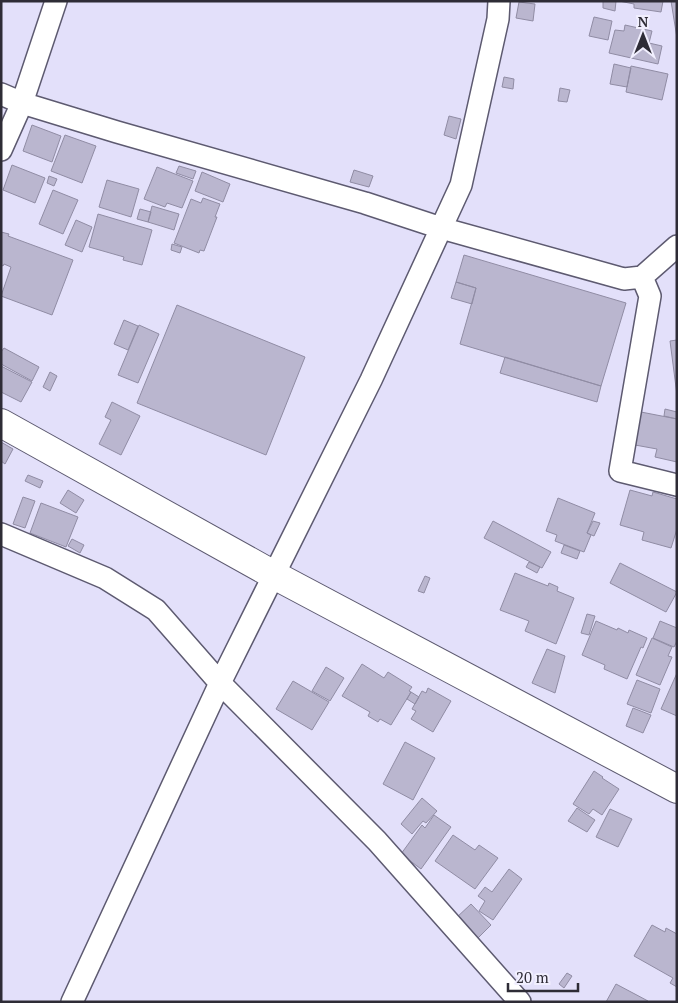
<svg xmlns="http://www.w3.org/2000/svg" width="678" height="1003" viewBox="0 0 678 1003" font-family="'PT Serif',serif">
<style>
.building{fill:#bab6cf;stroke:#908ca4}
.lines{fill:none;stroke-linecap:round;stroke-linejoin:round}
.street-casing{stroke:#5d5a70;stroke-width:24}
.secondary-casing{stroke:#5d5a70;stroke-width:30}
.street{stroke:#fff;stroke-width:21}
.secondary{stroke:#fff;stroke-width:28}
</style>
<rect width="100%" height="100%" fill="#e3e0fa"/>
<path class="building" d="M603,1H616L615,11L603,8Z
M619,1H663L661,12L634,8V4Z
M671,1H677V38Z
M519,2L535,4L533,21L516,18Z
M594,17L612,21L608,40L589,36Z
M625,25L652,31L649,43L662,46L658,64L609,53L615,30L624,31Z
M614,64L631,68L627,87L610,84Z
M631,66L668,74L662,100L626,92Z
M504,77L514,79L513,89L502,87Z
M560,88L570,90L567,102L558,101Z
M449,116L461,119L456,139L444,135Z
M32,125L61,136L52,162L23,151Z
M65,135L96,146L82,183L51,171Z
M12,165L45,178L35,203L3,190Z
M179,166L196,171L193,179L176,173Z
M157,167L193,181L182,208L167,203L165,207L144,199Z
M354,170L373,176L369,187L350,182Z
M202,172L230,184L223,202L195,191Z
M49,176L57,179L54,186L47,183Z
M107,180L139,189L131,217L99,207Z
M53,190L78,200L63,234L39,224Z
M203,198L220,204L215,217H217L204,251L200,250L199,253L174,243L191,199L201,203Z
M152,206L179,214L174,230L148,222Z
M140,209L151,212L148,222L137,219Z
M98,214L152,230L142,265L123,260L124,257L89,247Z
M76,220L92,227L82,252L65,245Z
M1,232L9,234L8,236L73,260L52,315L1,296L11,267L4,264L3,266L1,265Z
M172,244L182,247L180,253L171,250Z
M464,255L626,303L601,386L460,344L476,288L456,282Z
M456,282L476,288L472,304L451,298Z
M177,305L305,357L266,455L137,403Z
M124,320L138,326L128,350L114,344Z
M139,325L159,334L138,383L118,375Z
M677,340V395L670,341Z
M4,348L39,367L32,381L1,364V352Z
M505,357L601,386L597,402L500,373Z
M1,366L32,382L21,402L1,392Z
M50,372L57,376L50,391L43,387Z
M112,402L140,416L121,455L99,444L111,420L105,417Z
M665,409L677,412V419L664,416Z
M641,412L677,419V462L655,457L657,449L635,445Z
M1,442L13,449L5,464L1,461Z
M28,475L43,481L40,488L25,481Z
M68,490L84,500L76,513L60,503Z
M630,490L652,496L653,492L677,499V529L671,548L642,540L644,532L620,525Z
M23,497L35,501L25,528L13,524Z
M558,498L595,513L587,533L591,535L584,552L555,541L557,535L546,531Z
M41,503L78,517L66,547L30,533Z
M493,521L551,552L542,568L484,538Z
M593,521L600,523L594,536L587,533Z
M72,539L84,545L80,553L68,546Z
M564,545L580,551L577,559L561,553Z
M529,562L540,567L537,573L526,567Z
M620,563L677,592L666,612L610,583Z
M515,573L548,586L549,583L558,587L557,591L574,598L556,644L525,631L529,621L500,610Z
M425,576L430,578L424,593L418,591Z
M587,614L595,616L589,635L581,633Z
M596,621L617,630L618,628L628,633L629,630L647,638L643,648L641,647L627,679L604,669L605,665L582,655Z
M660,621L677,628V641L674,647L653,638Z
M652,638L672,647L668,656L672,657L660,685L636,675Z
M547,649L565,656L555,693L532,683Z
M362,664L384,678L388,672L412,687L409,691L411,692L391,725L380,719L378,722L368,716L370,712L342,696Z
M326,667L344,678L330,701L312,691Z
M677,673V716L661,709Z
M637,680L660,689L651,713L627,704Z
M293,681L329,702L312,730L276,709Z
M428,688L451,701L433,732L411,719L416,711L412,709L422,691L426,693Z
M411,692L419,697L415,704L407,699Z
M633,708L651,715L643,733L626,726Z
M405,742L435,758L413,800L383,784Z
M594,771L603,777L602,778L619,789L602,815L593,809L589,814L573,804Z
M422,798L437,811L426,823L423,821L412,834L401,824Z
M577,808L595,820L587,832L568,821Z
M610,809L632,819L618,847L596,837Z
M434,815L451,827L421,869L401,854L422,825L425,828Z
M453,835L475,850L479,845L498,858L475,889L435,861Z
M509,869L522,879L493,920L479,911L485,901L478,896L485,887L492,892Z
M471,904L491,925L476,940L456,918Z
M652,925L665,932L666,928L677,934V987L670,983L673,978L634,956Z
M567,973L572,976L564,988L559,984Z
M616,984L648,1001L647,1002H606Z"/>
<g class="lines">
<defs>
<path id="street" d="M1,94L22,103L117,132L365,203L441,228L624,279L642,277L677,246
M1,150L22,103L56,1
M642,277L650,296L620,471L677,485
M1,534L105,578L156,610L220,683L377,841L520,1002
M72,1002L220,683L371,380L461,185L498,19L499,1"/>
<path id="secondary" d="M1,423L274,575L677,789"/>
</defs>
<use href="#street" class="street-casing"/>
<use href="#secondary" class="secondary-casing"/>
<use href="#street" class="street"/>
<use href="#secondary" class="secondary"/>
</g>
<rect width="678" height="1003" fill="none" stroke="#2e2c36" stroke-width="5"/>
<g transform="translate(643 35)" stroke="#f1effe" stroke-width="4" paint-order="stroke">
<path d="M0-4L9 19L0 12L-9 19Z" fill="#2e2c36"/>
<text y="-8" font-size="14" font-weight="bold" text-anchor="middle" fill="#2e2c36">N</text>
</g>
<path d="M508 983v8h70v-8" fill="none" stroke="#2e2c36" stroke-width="2.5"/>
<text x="516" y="983" font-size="15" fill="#2e2c36" stroke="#f1effe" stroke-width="4" paint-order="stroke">20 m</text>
</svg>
